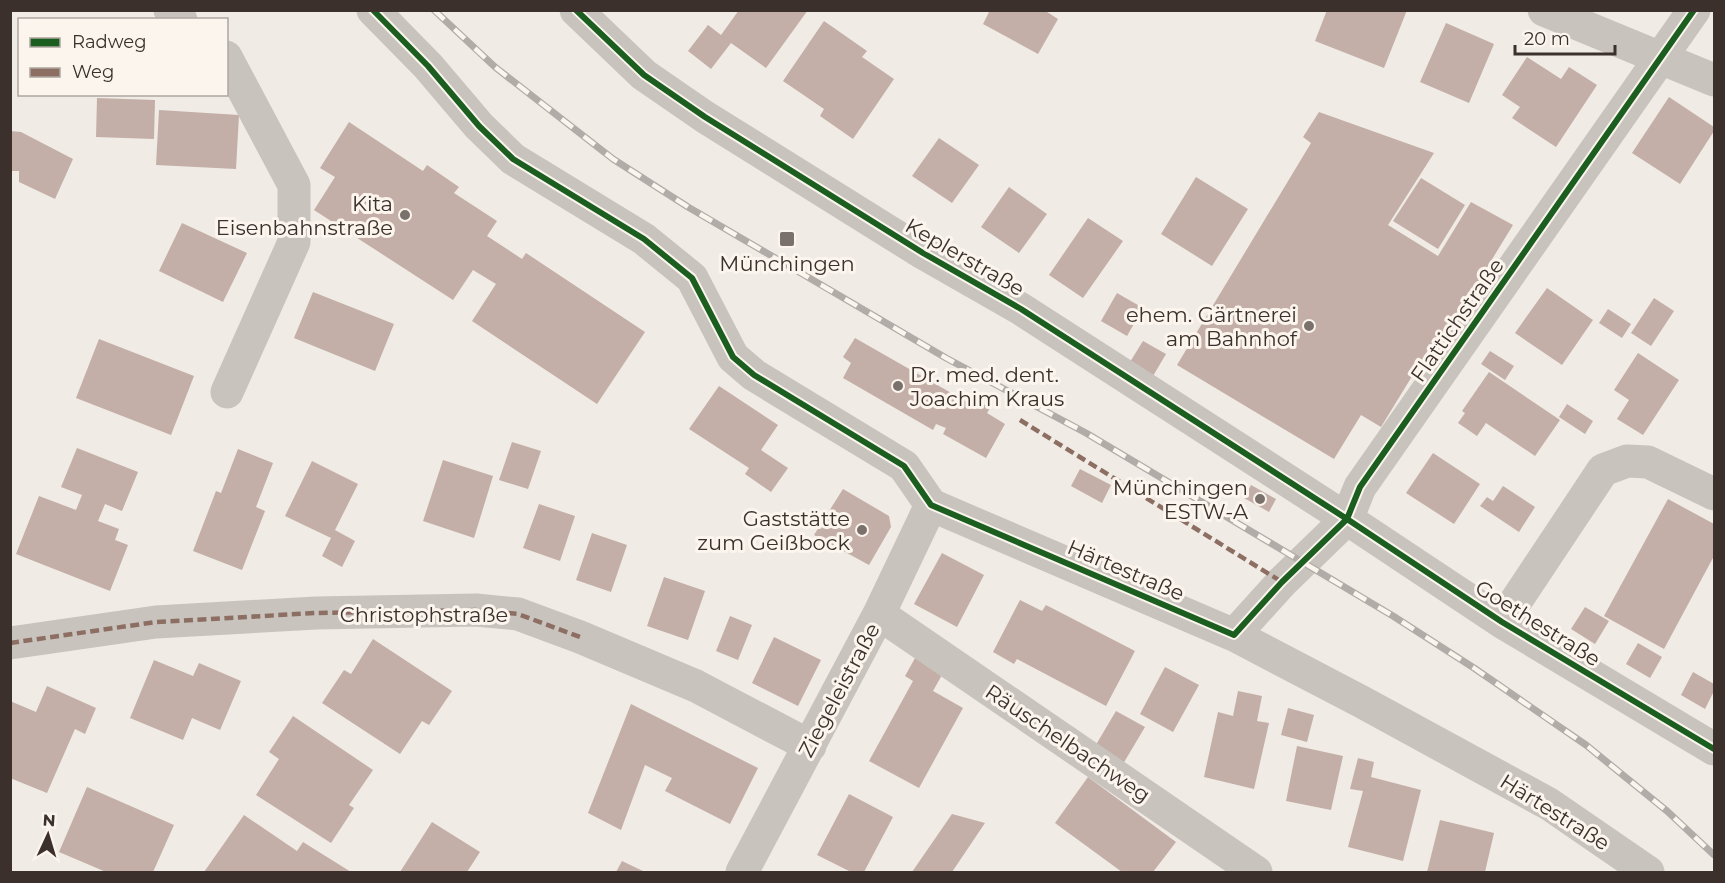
<svg xmlns="http://www.w3.org/2000/svg" width="1725" height="883" viewBox="0 0 1725 883" font-family="Montserrat,sans-serif">
<style>
.building{fill:#c3afa7}
.lines{fill:none;stroke-linecap:round;stroke-linejoin:round}
.minor{stroke:#c9c3be;stroke-width:33}
.rail-casing{stroke:#b1aca8;stroke-width:7}
.rail{stroke:#fbf5ee;stroke-width:4.5;stroke-dasharray:14;stroke-linecap:butt}
.quiet{stroke:#8d6e63;stroke-width:4.5;stroke-dasharray:9 4.5;stroke-linecap:butt}
.cycleway-casing{stroke:#fbf5ee;stroke-width:10}
.cycleway{stroke:#1b5e20;stroke-width:6}
.poi-dot{fill:#7a716c;stroke:#fbf5ee;stroke-width:2}
.labels{text-anchor:middle;dominant-baseline:central;stroke-width:6;stroke-linejoin:round;paint-order:stroke}
.poi-label{font-size:21px;fill:#3b302b;stroke:#fbf5ee;text-anchor:end}
.street-label{font-size:21px;fill:#3b302b;stroke:#fbf5ee}
</style>
<rect width="100%" height="100%" fill="#f0ebe5"/>
<path class="building" d="M739,10H808L766,68L731,43L711,69L688,51L708,25L721,35Z
M990,10H1044L1058,19L1038,54L983,24Z
M1327,10H1407L1384,68L1315,41Z
M824,21L867,51L862,57L894,79L853,139L820,116L824,109L783,81Z
M1446,23L1494,44L1469,103L1420,82Z
M1527,57L1561,79L1569,67L1597,85L1556,147L1512,118L1520,107L1502,95Z
M1669,97L1714,127V131L1680,184L1632,153Z
M97,98L155,100L154,139L96,137Z
M159,110L239,115L236,169L156,165Z
M1319,112L1434,153L1388,225L1438,256L1471,202L1513,225L1442,341L1436,337L1381,427L1361,415L1334,459L1177,365L1311,143L1303,137Z
M349,122L423,171L427,165L459,187L454,193L497,221L487,236L522,259L526,253L645,332L597,404L472,321L496,284L473,270L453,300L314,210L335,177L320,168Z
M10,131L21,132L73,159L55,199L19,182V171H10Z
M939,138L979,165L952,203L912,176Z
M1196,177L1248,209L1212,266L1161,234Z
M1421,178L1465,205L1438,249L1393,221Z
M1009,187L1047,214L1019,253L981,227Z
M1088,218L1123,241L1083,298L1049,275Z
M182,223L247,253L223,302L159,271Z
M1547,288L1593,320L1562,365L1515,333Z
M313,292L394,324L375,371L294,338Z
M1117,293L1143,308L1127,336L1101,321Z
M1654,298L1674,311L1651,346L1631,333Z
M1608,309L1631,324L1622,338L1599,323Z
M855,338L967,402L970,396L990,408L987,413L1005,424L986,458L943,434L946,428L936,424L933,430L843,378L851,363L843,357Z
M99,339L194,376L171,435L76,398Z
M1143,341L1166,354L1153,376L1130,362Z
M1490,351L1514,366L1505,380L1481,364Z
M1638,353L1679,380L1643,435L1617,419L1629,400L1614,390Z
M1489,372L1560,420L1535,456L1486,423L1477,436L1458,423L1465,413L1462,411Z
M719,386L778,425L761,450L788,468L771,492L745,474L749,468L689,429Z
M1567,404L1593,421L1585,434L1559,417Z
M512,442L541,451L528,489L499,480Z
M77,448L138,472L122,511L105,504L98,521L119,529L115,540L128,545L110,591L16,554L39,496L76,510L82,495L61,487Z
M238,449L273,463L256,507L265,511L242,570L193,551L216,491L221,493Z
M1433,453L1480,484L1454,524L1406,493Z
M443,460L493,476L474,538L423,521Z
M312,461L358,484L335,530L355,541L342,567L322,556L331,538L285,516Z
M1080,469L1111,485L1102,503L1071,486Z
M1251,485L1276,499L1269,512L1244,498Z
M1503,486L1535,507L1519,532L1480,506L1487,497L1493,501Z
M843,489L889,516L891,527L869,565L814,535Z
M1668,499L1714,524V556L1664,649L1604,616Z
M539,504L575,516L560,561L523,548Z
M592,533L627,545L611,592L576,580Z
M942,553L984,575L957,627L914,604Z
M664,577L705,591L688,640L647,626Z
M1020,600L1042,611L1046,605L1135,651L1106,706L1017,659L1014,664L993,652Z
M1585,607L1609,621L1595,644L1571,629Z
M730,616L752,625L738,660L716,651Z
M774,637L821,660L798,706L752,683Z
M373,639L452,691L429,725L422,721L400,754L322,703L344,670L351,674Z
M1638,643L1662,657L1650,678L1626,664Z
M919,651L947,666L933,691L963,708L919,788L869,761L913,681L905,676Z
M154,660L193,676L199,663L241,681L220,730L192,718L183,740L130,718Z
M1165,667L1199,685L1173,732L1140,714Z
M1693,672L1714,684V691L1705,709L1681,695Z
M47,686L96,708L85,734L75,729L47,793L10,778V701L36,712Z
M1238,691L1262,696L1257,721L1269,723L1254,789L1204,777L1218,712L1233,716Z
M631,704L758,768L730,824L665,791L672,778L645,765L621,830L588,813Z
M1288,708L1314,715L1307,742L1281,735Z
M1116,711L1145,727L1123,764L1094,748Z
M293,716L373,770L349,805L354,808L331,843L256,795L279,759L269,752Z
M1297,746L1343,756L1331,810L1286,801Z
M1358,758L1374,762L1371,777L1421,790L1403,861L1348,847L1363,791L1350,789Z
M1088,777L1176,842L1153,872H1122L1055,823Z
M87,787L174,825L153,872H106L59,852Z
M849,794L893,817L864,872H851L817,855Z
M952,814L985,823L952,872H912Z
M244,815L297,851L303,842L351,872H204Z
M1440,820L1494,833L1485,872H1427Z
M432,822L480,852L467,872H400Z
M622,861L645,872H616Z"/>
<g class="lines">
<path class="minor" d="M170,10L181,20
M373,10L428,66L479,126L513,159L644,239L692,278L733,357L754,375L904,466L931,505L1234,635L1362,702L1549,804L1648,872
M576,10L644,75L705,117L923,253L1021,309L1347,519L1502,622L1714,749
M1544,10L1714,80
M226,57L294,185V242L227,392
M879,614L1256,872
M1502,622L1603,470L1627,461L1648,462L1714,494
M1234,635L1282,582L1347,519L1360,487L1694,10
M10,643L156,622L316,613L476,610L518,614L580,637L696,686L810,746
M742,872L879,614L931,505"/>
<defs>
<path id="rail" d="M434,10L495,67L613,159L688,207L946,358L1086,433L1393,616L1474,668L1586,745L1667,811L1714,855"/>
</defs>
<use href="#rail" class="rail-casing"/>
<use href="#rail" class="rail"/>
<path class="quiet" d="M1020,420L1282,582
M10,643L156,622L316,613L476,610L518,614L580,637"/>
<defs>
<path id="cycleway" d="M373,10L428,66L479,126L513,159L644,239L692,278L733,357L754,375L904,466L931,505L1234,635L1282,582L1347,519L1360,487L1694,10
M576,10L644,75L705,117L923,253L1021,309L1347,519L1502,622L1714,749"/>
</defs>
<use href="#cycleway" class="cycleway-casing"/>
<use href="#cycleway" class="cycleway"/>
</g>
<g class="poi-dot">
<circle cx="405" cy="215" r="6"/>
<rect x="779" y="231" width="16" height="16" rx="3"/>
<circle cx="1309" cy="326" r="6"/>
<circle cx="898" cy="386" r="6"/>
<circle cx="1260" cy="499" r="6"/>
<circle cx="862" cy="530" r="6"/>
</g>
<g class="labels">
<g class="poi-label">
<text x="393" y="203">Kita<tspan x="393" dy="24">Eisenbahnstraße</tspan></text>
<text x="787" y="263" text-anchor="middle">Münchingen</text>
<text x="1297" y="314">ehem. Gärtnerei<tspan x="1297" dy="24">am Bahnhof</tspan></text>
<text x="910" y="374" text-anchor="start">Dr. med. dent.<tspan x="910" dy="24">Joachim Kraus</tspan></text>
<text x="1248" y="487">Münchingen<tspan x="1248" dy="24">ESTW-A</tspan></text>
<text x="850" y="518">Gaststätte<tspan x="850" dy="24">zum Geißbock</tspan></text>
</g>
<g class="street-label">
<text transform="translate(965 257) rotate(30)">Keplerstraße</text>
<text transform="translate(1457 320) rotate(-55)">Flattichstraße</text>
<text transform="translate(1126 570) rotate(23)">Härtestraße</text>
<text x="424" y="614">Christophstraße</text>
<text transform="translate(1538 623) rotate(32)">Goethestraße</text>
<text transform="translate(839 690) rotate(-62)">Ziegeleistraße</text>
<text transform="translate(1068 743) rotate(34)">Räuschelbachweg</text>
<text transform="translate(1555 812) rotate(32)">Härtestraße</text>
</g>
</g>
<rect width="1725" height="883" fill="none" stroke="#3b302b" stroke-width="24"/>
<rect x="18" y="18" width="210" height="78" fill="#fbf5ee" stroke="#aea6a0" stroke-width="1.5"/>
<rect x="30" y="38" width="30" height="9" fill="#1b5e20" stroke="#aea6a0" stroke-width="1.5"/>
<text x="72" y="48" font-size="18" fill="#3b302b">Radweg</text>
<rect x="30" y="68" width="30" height="9" fill="#8d6e63" stroke="#aea6a0" stroke-width="1.5"/>
<text x="72" y="78" font-size="18" fill="#3b302b">Weg</text>
<g transform="translate(48 835) rotate(4)" stroke="#fbf5ee" stroke-width="4.5" paint-order="stroke">
<path d="M0-4.5L10 22L0 15L-10 22Z" fill="#3b302b"/>
<text y="-9" font-size="16" font-weight="bold" text-anchor="middle" fill="#3b302b">N</text>
</g>
<path d="M1515 45v9h100v-9" fill="none" stroke="#3b302b" stroke-width="3"/>
<text x="1524" y="45" font-size="18" fill="#3b302b" stroke="#fbf5ee" stroke-width="4.5" paint-order="stroke">20 m</text>
</svg>
